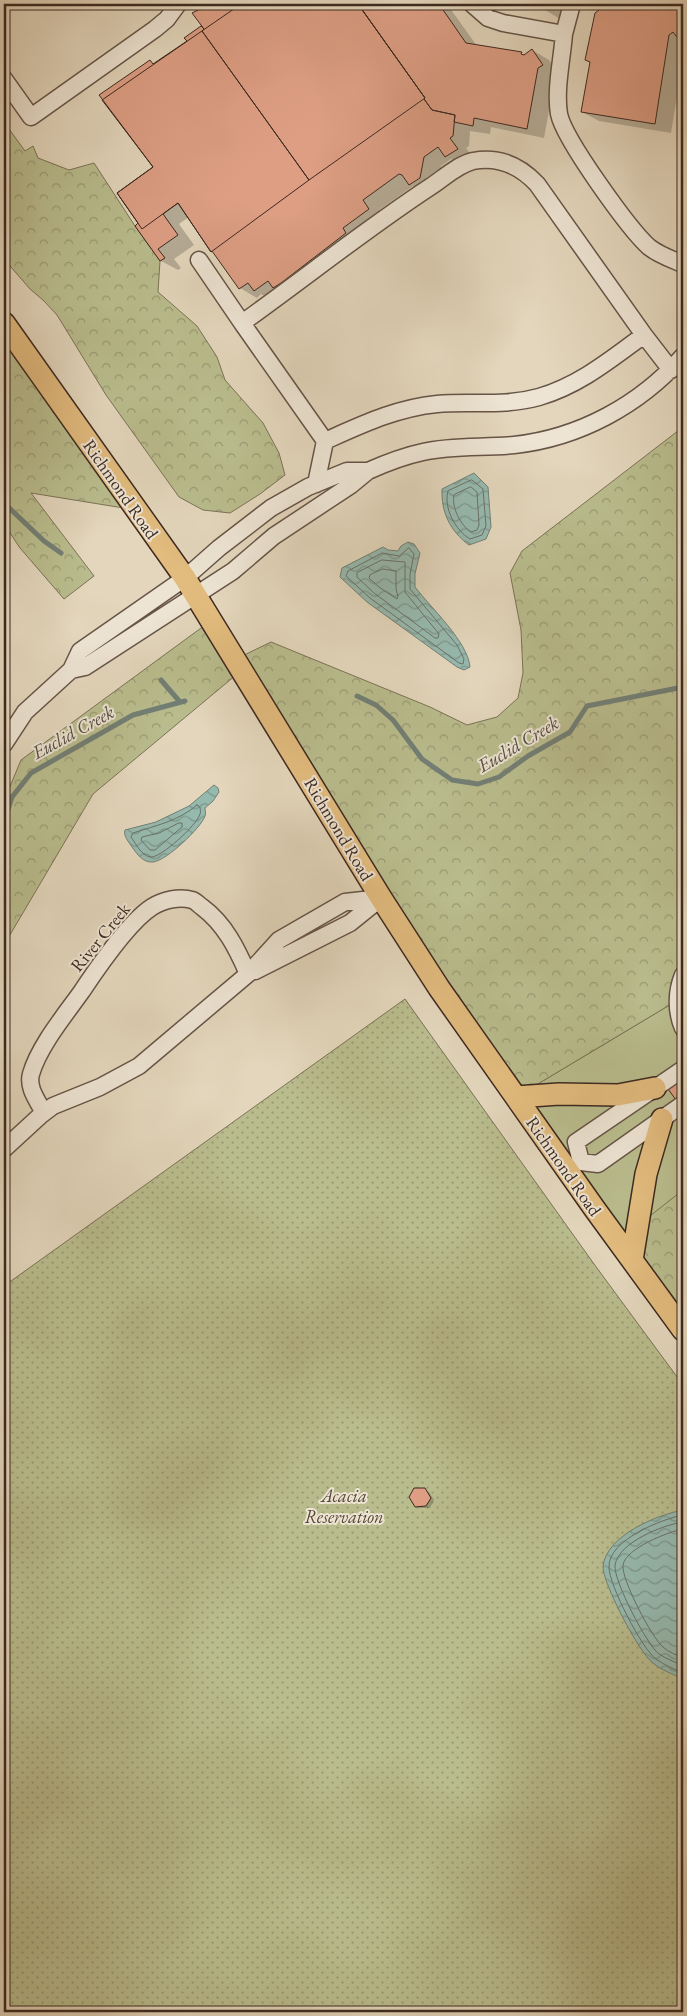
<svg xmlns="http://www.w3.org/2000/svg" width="687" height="2016" viewBox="0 0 687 2016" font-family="'EB Garamond',serif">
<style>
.grass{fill:#b9bc8d;stroke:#7b7256}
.forest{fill:url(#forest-crowns);stroke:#7b7256}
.park{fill:url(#park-dots);stroke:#7b7256}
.water{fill:url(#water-waves);stroke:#727f75}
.shadow{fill:#0003}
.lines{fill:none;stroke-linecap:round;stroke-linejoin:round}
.shore{stroke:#6a7167;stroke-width:1}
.stream{stroke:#727f75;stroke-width:5}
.building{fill:#dd9e84;stroke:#3d2920}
.minor-casing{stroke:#665447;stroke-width:19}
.major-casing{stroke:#3d2920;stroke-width:24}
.minor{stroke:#ede4d3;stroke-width:16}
.major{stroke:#e2bb7e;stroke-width:21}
.labels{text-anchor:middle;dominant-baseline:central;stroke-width:4;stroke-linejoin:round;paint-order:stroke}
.street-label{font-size:18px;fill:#3d2920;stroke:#ede4d3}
.park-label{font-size:18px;font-style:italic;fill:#564636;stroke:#ede4d3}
.water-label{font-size:19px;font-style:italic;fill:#534d44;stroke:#ede4d3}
</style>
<defs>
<pattern id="forest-crowns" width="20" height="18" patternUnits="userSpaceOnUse" patternTransform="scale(1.25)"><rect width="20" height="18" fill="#b9bc8d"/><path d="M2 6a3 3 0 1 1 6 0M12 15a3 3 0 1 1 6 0" fill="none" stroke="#989973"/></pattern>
<pattern id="park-dots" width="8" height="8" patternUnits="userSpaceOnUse" patternTransform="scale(1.25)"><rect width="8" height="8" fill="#b9bc8d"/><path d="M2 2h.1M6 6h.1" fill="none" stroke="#989973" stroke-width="1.8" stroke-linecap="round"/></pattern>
<pattern id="water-waves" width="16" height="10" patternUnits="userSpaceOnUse" patternTransform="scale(1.25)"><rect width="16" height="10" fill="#96b9ae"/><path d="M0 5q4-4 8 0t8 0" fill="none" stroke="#7c968d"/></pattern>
</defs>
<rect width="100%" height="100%" fill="#e3d6bc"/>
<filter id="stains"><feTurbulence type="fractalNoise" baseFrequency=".004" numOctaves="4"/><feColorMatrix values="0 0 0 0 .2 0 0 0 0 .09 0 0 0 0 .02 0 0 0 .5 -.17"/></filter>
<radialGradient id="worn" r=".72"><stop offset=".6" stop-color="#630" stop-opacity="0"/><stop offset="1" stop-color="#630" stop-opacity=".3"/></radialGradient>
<path class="grass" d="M683,997V1191L618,1241L516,1097Z"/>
<path class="forest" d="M4,122L25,151L33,146L38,158L69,170L94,163L135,226L160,261L158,292L197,326L217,357L225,380L263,423L279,453L285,475L260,494L230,513L203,510L179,497L106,395L57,315L44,301L30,289L4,259Z
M4,323L136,510L31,493L94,576L64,599L20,548L4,524Z
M683,427V997L516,1097L242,670L93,794L4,945V801L21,760L212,620L236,659L271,642L430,707L467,725L497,717L518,698L523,673L521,630L510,573L522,551Z
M683,1190V1330L618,1241Z"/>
<path class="park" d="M405,999L594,1264L683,1385V2012H4V1286Z"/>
<path class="water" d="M474,473L488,487L491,527L486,539L469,545C450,531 441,512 442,489Z
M408,542L414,544L420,553L415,574V587C431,608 468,642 470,667L464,670L457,667L367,602L340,577L342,568L383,547L388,550L398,551L401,546Z
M214,785L218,788L219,792L213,801L205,808C205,810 206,814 205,816C201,828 166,861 153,862C143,863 137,854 132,847C129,842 123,836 125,830L156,822L189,806Z
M683,1510V1679C673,1674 661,1670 653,1663C639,1653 602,1582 603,1566C607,1535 657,1515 683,1510Z"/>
<path class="shadow" d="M212,4H447L477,46L525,55L532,50L549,60L559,75L555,78L544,138L491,127L490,134L470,131L469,146L466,148L474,159L463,166L451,159L441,166L437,188L427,194L413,186L379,210L385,219L271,300L261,294L257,298L240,288L189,217L179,224L194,245L174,259L181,268L178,270L161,261L136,226L140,224L155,167L150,62L155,65L188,41L186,38L203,26L194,13Z
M516,4H566L561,7L566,14L560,19L542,8Z
M604,4H683V60L671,133L599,121L582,112L606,6Z
M425,1489L429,1492L434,1500L430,1508H420L416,1506Z"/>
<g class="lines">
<path class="shore" d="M472,480L483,489L486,526L482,535L470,539C456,531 443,508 448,491Z
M471,487L477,492L479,525L477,530L471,532C461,526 451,507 454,495Z
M409,548L414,554L410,574V589L457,645L464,659L463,664L459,663L370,598L346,576L348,571L382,553L399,556Z
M382,560L405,562V592L439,634L438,638H435L374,593L357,577V573Z
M383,569L396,571V589L398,596L397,599L379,587L369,578L370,575Z
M197,805L200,807C200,808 201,813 200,814C197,825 160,859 150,857C141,855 136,844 131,837L133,833C154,826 179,821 197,805Z
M179,823H182V827L155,850H150L141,840L142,837L159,833Z
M683,1515C662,1519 608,1540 609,1567C609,1585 642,1649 656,1659C664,1665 674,1669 683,1673
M683,1522C663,1525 619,1542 615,1565C613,1580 647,1645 659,1654C666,1659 676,1662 683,1666
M683,1529C668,1532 626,1548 623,1565C621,1579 652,1638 663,1647C668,1652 677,1655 683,1658"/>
<path class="stream" d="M4,503L44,541L61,553
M161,680L180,702
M357,696L376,705L393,720L422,759L452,780L478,784L499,777L528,756L570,732L587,706L683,687
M4,822L12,797L31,773L133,715L185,701"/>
</g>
<path class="building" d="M210,4H358L425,98L309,180L202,31L204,29L192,13Z
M241,4H358L425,98L424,99L432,110L455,115L453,136L450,138L458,149L445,157L438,147L424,157L420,178L409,185L402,175L399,174L363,200L369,209L343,228L346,233L281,283L273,288L268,281L254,291L248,283L239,289L212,251L211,252L178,203L163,214L178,235L158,249L165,258L160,261L135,226L138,223L117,193L153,167L102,100Z
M358,4H439L466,43L522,52L521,54L524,55L532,49L543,65L538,68L527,129L474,118L473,126L454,122L455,115L432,110L424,99L425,98Z
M603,4H683V37L676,36L673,32L669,35L655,124L581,112L590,62L585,60L595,13L604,6Z
M201,26L204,29L202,31L309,180L211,252L178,203L142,229L117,193L153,167L99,95L150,60L153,64L187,41L184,38Z
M683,1079V1095L676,1100L668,1089Z
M414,1488H425L431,1498L426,1506L415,1507L409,1497Z"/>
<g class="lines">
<defs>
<path id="minor" d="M472,4L488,18L503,23L564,34L572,4
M564,34C562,59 555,90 559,114C564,139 629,229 649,247C659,255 671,259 683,264
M4,79L31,117L155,29L167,19L178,4
M199,260L242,323
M644,335C611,359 580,385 539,397C503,407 472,401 437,404C396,408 361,425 325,441L242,323C305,278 366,229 430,187C444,178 457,165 473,161C499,156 520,166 537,184L644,335L671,370
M368,471C386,463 404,456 423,452C452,445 484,448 514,445C579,438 640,405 683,356
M316,484L325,441
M4,744L25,712L71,670L80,651L185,578L219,548L271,508L308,487L347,471H368L351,485L274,536L233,571L85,667L71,670
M255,971L350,923L381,898
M683,975C676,992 676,1012 683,1028
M683,1069L576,1142L581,1162L598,1164L683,1104
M44,1113C38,1101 27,1088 31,1074C39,1046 65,1015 82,991C98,967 130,921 152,907C163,900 180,896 192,900C196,901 199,905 202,907C225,924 237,949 248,974
M4,1149L41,1115L53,1106L100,1087L139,1066L248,974L279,940L345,902L381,898"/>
<path id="major" d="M4,323L185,578L381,898L439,988L594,1208L683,1330
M516,1097L559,1094L618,1095L655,1088
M632,1260L646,1174L662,1119"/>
</defs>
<use href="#minor" class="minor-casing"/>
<use href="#major" class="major-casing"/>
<use href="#minor" class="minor"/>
<use href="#major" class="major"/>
</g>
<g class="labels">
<g class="street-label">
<text transform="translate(121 489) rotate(55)">Richmond Road</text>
<text transform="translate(339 829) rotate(59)">Richmond Road</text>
<text transform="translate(100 937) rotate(-51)">River Creek</text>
<text transform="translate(564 1166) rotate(55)">Richmond Road</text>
</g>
<g class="park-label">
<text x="344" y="1495">Acacia<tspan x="344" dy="21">Reservation</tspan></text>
</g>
<g class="water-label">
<text transform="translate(73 732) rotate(-29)">Euclid Creek</text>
<text transform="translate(518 744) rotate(-31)">Euclid Creek</text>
</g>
</g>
<rect width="687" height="2016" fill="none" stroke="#e3d6bc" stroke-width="20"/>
<rect x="5" y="5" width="677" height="2006" fill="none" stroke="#3d2920" stroke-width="2.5"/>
<rect x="10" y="10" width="667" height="1996" fill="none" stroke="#3d2920"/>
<rect width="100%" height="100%" filter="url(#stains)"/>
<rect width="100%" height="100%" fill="url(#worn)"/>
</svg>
